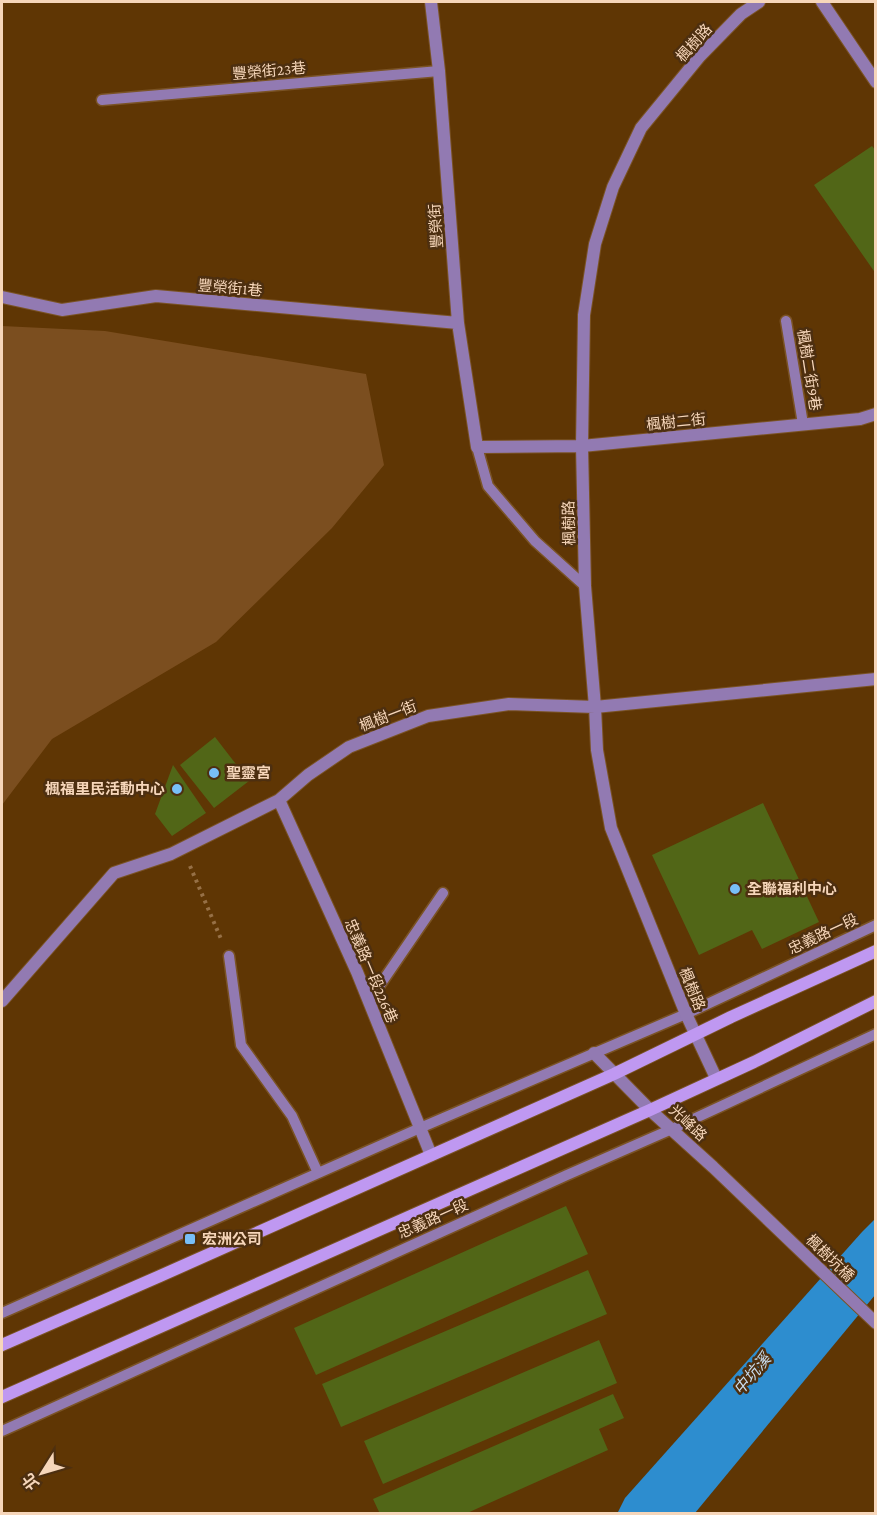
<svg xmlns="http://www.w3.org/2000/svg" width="877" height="1515" viewBox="0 0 877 1515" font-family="'Crimson Pro','Noto Sans TC',serif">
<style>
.green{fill:#7b4e1f}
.water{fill:#2d8dcf}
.building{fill:#516617}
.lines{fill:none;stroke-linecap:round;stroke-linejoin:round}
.lane-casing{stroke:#7a5325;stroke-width:13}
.street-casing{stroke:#7a5325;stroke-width:14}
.secondary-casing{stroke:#7a5325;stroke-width:14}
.path{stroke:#967046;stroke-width:4;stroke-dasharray:3 4.5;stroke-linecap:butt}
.lane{stroke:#927ab2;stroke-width:10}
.street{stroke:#927ab2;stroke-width:12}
.secondary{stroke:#bf98f1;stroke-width:12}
.poi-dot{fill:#78bff7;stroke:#4d2f10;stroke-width:2}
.labels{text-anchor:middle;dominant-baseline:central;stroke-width:5;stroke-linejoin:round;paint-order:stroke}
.street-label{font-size:15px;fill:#f6d6ba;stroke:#4d2f10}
.poi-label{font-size:15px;font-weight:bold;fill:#f6d6ba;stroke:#4d2f10;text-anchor:start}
.water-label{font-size:16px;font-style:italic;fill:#c9ddef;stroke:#4d2f10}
</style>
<rect width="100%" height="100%" fill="#5f3604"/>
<path class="green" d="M2,326L105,331L366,374L384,465L332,528L216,642L52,739L2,805Z"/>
<path class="water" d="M875,1219V1295L695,1513L617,1514L625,1498L862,1232Z"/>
<path class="building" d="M872,146L876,151V274L814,185Z
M215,737L249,781L214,808L180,765Z
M173,765L206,813L172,836L155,814Z
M763,803L819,922L762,949L752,930L699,955L652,855Z
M566,1206L588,1254L316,1375L294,1328Z
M588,1270L607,1314L341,1427L322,1384Z
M599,1340L617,1383L383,1484L364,1441Z
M613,1394L624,1418L599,1429L608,1450L465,1514H380L373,1499Z"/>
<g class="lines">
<defs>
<path id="lane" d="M102,100L439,71
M786,321L803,424
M477,447L488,486L535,541L585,586
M229,956L241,1045L292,1116L318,1173
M369,1001L443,893
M2,1313L420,1128L686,1014L876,925
M2,1431L567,1175L672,1129L876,1034"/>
<path id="street" d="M431,2L439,71L458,323L477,447L582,446L860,419L876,414
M822,2L876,82
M2,297L62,310L156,296L458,323
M279,800L357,972L431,1155
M2,1001L114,873L171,854L279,800L308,775L349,747L428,716L509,704L595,707L876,679
M594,1053L650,1110L713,1167L876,1323
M716,1078L686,1014L611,828L597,750L595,707L585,586L582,446L584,315L595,244L613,187L641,128L700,56L741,14L759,2"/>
<path id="secondary" d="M2,1345L160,1276L614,1074L731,1017L876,951
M2,1397L650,1110L754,1062L876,1001"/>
</defs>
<use href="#lane" class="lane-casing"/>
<use href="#street" class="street-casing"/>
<use href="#secondary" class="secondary-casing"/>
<path class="path" d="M190,866L221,939"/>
<use href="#lane" class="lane"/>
<use href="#street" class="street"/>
<use href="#secondary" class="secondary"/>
</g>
<g class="poi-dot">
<circle cx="214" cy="773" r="6"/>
<circle cx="177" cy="789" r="6"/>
<circle cx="735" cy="889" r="6"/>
<rect x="184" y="1233" width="12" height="12" rx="3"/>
</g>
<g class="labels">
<g class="street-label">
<text transform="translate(694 43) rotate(-48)">楓樹路</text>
<text transform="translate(269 71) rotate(-5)">豐榮街23巷</text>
<text transform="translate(436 226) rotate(-94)">豐榮街</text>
<text transform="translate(230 288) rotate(5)">豐榮街1巷</text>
<text transform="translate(809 370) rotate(81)">楓樹二街9巷</text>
<text transform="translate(676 422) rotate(-6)">楓樹二街</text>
<text transform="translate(569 523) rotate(-91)">楓樹路</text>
<text transform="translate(388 716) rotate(-21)">楓樹一街</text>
<text transform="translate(823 934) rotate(-25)">忠義路一段</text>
<text transform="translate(371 971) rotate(67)">忠義路一段226巷</text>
<text transform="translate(692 989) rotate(68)">楓樹路</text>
<text transform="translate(688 1123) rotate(43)">光峰路</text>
<text transform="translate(433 1219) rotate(-24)">忠義路一段</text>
<text transform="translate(830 1258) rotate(44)">楓樹坑橋</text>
</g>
<g class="poi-label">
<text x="226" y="773">聖靈宮</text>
<text x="165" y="789" text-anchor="end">楓福里民活動中心</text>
<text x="747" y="889">全聯福利中心</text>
<text x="202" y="1239">宏洲公司</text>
</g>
<g class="water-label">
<text transform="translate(752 1374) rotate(-50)">中坑溪</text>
</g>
</g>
<rect width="877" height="1515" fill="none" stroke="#f6d6ba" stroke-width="6"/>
<g transform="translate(42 1473) rotate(233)" stroke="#4d2f10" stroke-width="4.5" paint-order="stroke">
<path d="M0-4.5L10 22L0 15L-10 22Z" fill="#f6d6ba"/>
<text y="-9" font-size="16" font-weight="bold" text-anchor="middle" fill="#f6d6ba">北</text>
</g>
</svg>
